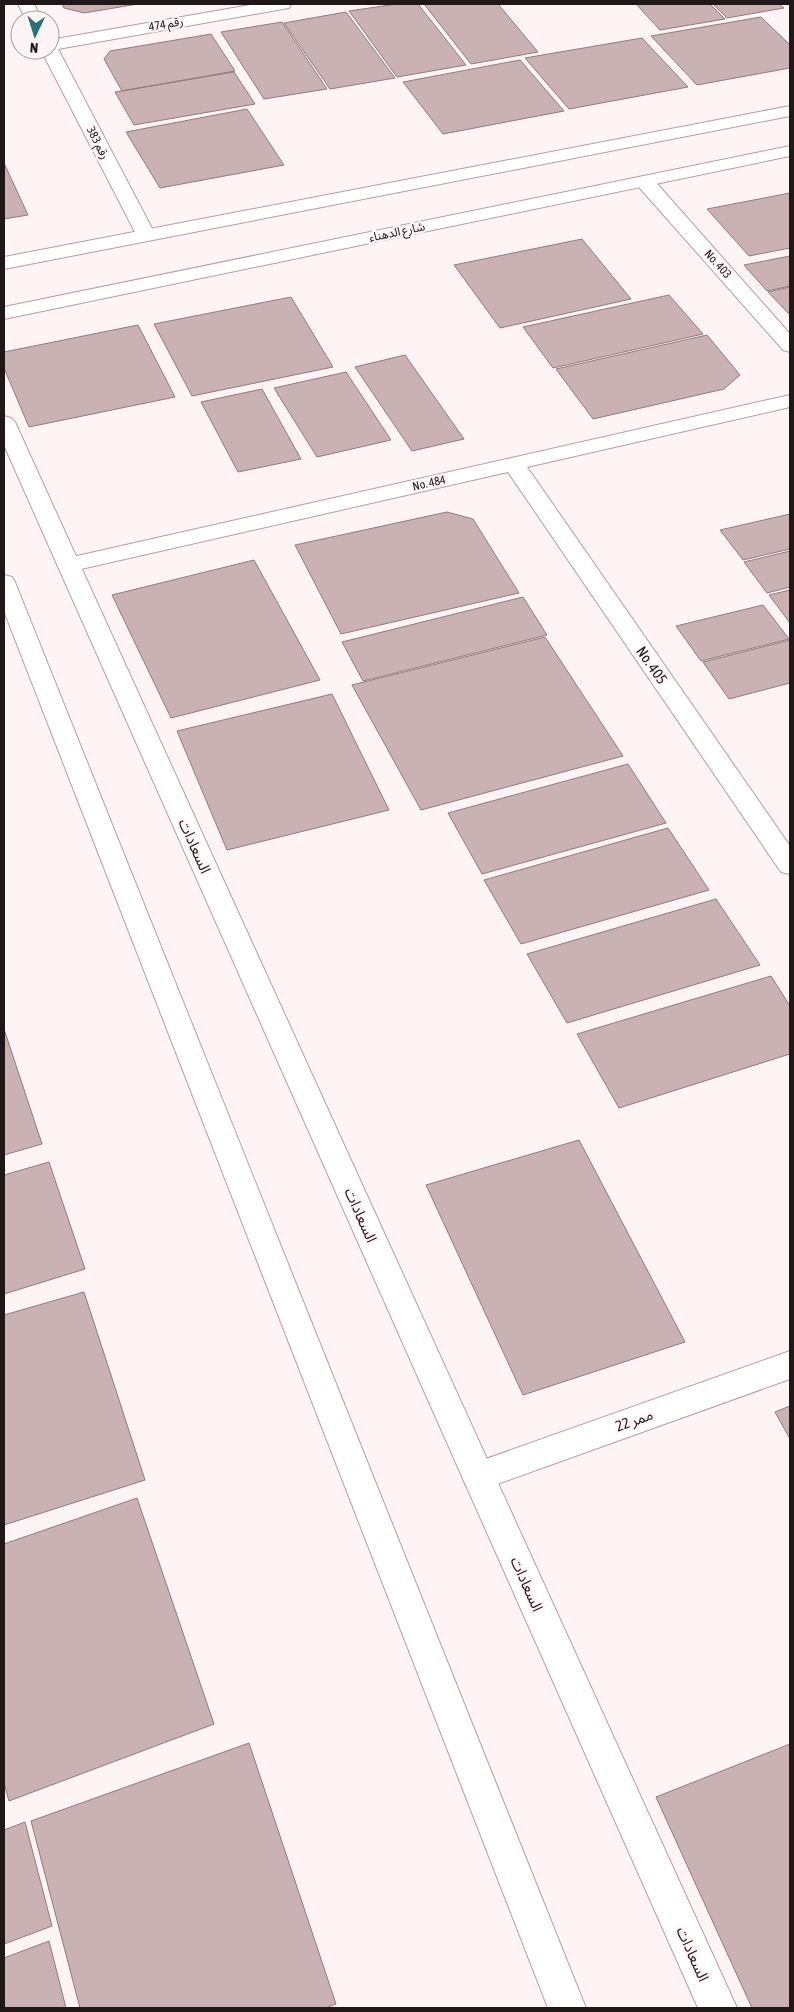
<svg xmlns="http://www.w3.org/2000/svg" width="794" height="2012" viewBox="0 0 794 2012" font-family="'Asap Condensed','Noto Sans Arabic',sans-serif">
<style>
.building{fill:#cab1b4;stroke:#917a7c}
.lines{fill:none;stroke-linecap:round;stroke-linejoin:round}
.street-casing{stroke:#b69da0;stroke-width:2}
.secondary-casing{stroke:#b69da0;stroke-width:2}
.street{fill:#fff;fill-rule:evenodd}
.secondary{fill:#fff;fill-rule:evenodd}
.labels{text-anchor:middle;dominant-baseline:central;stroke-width:4.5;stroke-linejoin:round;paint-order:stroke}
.far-street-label{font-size:12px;fill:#201718;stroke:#fff4f5}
.street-label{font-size:15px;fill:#201718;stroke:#fff4f5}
</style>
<rect width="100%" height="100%" fill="#fff4f5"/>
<path class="building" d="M62,4H138L84,13L64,8Z
M397,4H418L466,65L397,77L349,11Z
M424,4H498L538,52L471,64Z
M636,4H710L725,19L660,30Z
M713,4H779L784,8L727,18Z
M346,12L395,78L330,89L284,23Z
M761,17L790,45V68L697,85L651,36Z
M282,22L327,89L264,99L221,32Z
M211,34L235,71L122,91L104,59L110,51Z
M642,38L688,87L569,109L525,58Z
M520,60L564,111L443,134L403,82Z
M234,72L255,104L134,125L115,92Z
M247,109L284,165L160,188L126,132Z
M4,163L28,215L4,219Z
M790,193V248L749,256L707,209Z
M582,239L631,299L500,328L454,265Z
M790,256V286L767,291L744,265Z
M790,287V315L768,292Z
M669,295L703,334L553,368L523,327Z
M291,297L333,367L192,396L154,324Z
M138,325L175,397L29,427L4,368V352Z
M707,335L740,375L724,389L593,419L556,369Z
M405,355L464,439L412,451L355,367Z
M346,372L391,440L317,457L274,388Z
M262,389L301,459L238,472L201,402Z
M447,512L473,519L519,593L341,634L295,545Z
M790,514V549L743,560L720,530Z
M790,551V587L767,593L744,562Z
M254,560L320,680L171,718L112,595Z
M790,590V623L769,595Z
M523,597L547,635L363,681L342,642Z
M763,605L789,639L701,661L676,626Z
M545,637L623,756L421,810L352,685Z
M790,640V683L729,699L703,662Z
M332,694L389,810L227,850L177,731Z
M628,764L666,823L482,874L448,813Z
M668,828L709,890L521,944L484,880Z
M716,899L760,965L567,1023L527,954Z
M771,976L790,1006V1054L619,1108L577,1034Z
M4,1029L42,1144L4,1155Z
M579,1140L685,1342L523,1395L426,1185Z
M49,1162L85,1269L4,1294V1175Z
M84,1292L145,1480L4,1525V1315Z
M790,1406V1439L775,1412Z
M137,1498L214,1724L9,1801L4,1783V1544Z
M249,1743L336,2004L326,2008H80L31,1821Z
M790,1744V2008H752L656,1797Z
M25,1822L52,1926L4,1944V1830Z
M49,1941L66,2008H4V1958Z"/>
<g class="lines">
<defs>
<path id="street" d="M18,4H34L42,20H26Z
M256,4H291L289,8L283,9L58,49L156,236L153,240H139L41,50H50V40Z
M645,176L652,178L790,334V352L783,350L638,186L636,182L638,178Z
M790,395V407L527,467L790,846V874L781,872L508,472L68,572L60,570L57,565L60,560L68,558Z
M790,1351V1379L478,1491L466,1486L462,1476L466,1466Z"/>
<path id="secondary" d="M790,106V116L4,269V257Z
M790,146V156L4,319V307Z
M4,416L11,418L15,422L737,2008H698L4,445Z
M4,575L12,577L15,582L586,2008H548L4,611Z"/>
</defs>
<use href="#street" class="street-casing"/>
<use href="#secondary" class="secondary-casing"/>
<use href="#street" class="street"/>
<use href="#secondary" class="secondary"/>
</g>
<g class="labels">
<g class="far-street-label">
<text transform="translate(166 24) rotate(-10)">رقم 474</text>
<text transform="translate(98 143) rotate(63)">رقم 383</text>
<text transform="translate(397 232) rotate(-12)">شارع الدهناء</text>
<text transform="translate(718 264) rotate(48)">No. 403</text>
<text transform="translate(429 483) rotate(-13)">No. 484</text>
</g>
<g class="street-label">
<text transform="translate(652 665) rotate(55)">No. 405</text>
<text transform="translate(195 846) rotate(66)">السعادات</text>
<text transform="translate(361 1215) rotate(66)">السعادات</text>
<text transform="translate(634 1420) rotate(-20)">ممر 22</text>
<text transform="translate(527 1584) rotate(66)">السعادات</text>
<text transform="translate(693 1954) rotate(66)">السعادات</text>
</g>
</g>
<rect width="794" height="2012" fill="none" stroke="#201718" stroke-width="10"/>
<g transform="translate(35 35) rotate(184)"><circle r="24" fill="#fff4f5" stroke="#a69c9d"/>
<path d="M0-4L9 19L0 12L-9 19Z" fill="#287278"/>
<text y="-8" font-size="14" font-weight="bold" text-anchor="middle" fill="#201718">N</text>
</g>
</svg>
